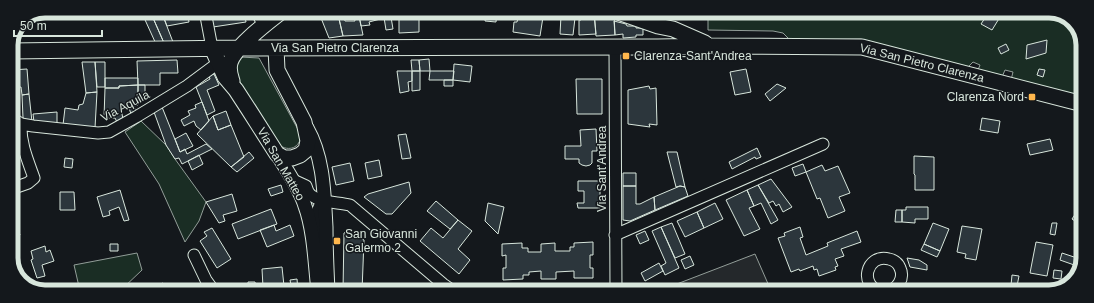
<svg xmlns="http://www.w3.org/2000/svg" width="1094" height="303" viewBox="0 0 1094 303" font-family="Arial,sans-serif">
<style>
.green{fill:#1a2d24;stroke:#939e99}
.parking{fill:#24282b;stroke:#939e99}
.building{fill:#2c363c;stroke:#d8e6dc}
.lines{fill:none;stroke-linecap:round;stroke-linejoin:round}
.minor-casing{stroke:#d8e6dc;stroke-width:13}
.tertiary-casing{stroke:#d8e6dc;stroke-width:15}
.secondary-casing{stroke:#d8e6dc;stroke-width:17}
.minor{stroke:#14181c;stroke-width:11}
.tertiary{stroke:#14181c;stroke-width:13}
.secondary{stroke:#14181c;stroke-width:15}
.poi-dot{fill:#ffb74d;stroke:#14181c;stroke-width:1.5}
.labels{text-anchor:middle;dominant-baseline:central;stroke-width:3;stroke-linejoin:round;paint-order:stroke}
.street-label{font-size:12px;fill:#d8e6dc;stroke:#14181c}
.poi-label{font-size:12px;fill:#d8e6dc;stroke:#14181c;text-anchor:start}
.rim{fill:none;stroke:#d8e6dc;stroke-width:5}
</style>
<rect width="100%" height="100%" fill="#14181c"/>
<path class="green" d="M708,12H1058L1075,23L1083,42V98L1011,80L1013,72L1005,70L1002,77L978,70L980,65L973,62L967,68L861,39L790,40L783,33L773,31L708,30Z
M240,57L259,58L301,135C300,148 289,152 279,145L237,77L235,71Z
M141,121L166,145L175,159L206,202L199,221L185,242L159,184L125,132Z
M137,253L142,270L121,290V291H80L74,265Z"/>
<path class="parking" d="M755,254L769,286L669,287Z"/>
<path class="building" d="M141,11H150L164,43L156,44Z
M150,11H161L173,42L164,43Z
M173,11H187L189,22L167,26L164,18L173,15Z
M229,11H244L246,22L213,27L211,14Z
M328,11H337L343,36L329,38L321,18L329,16Z
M353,11H358L363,35L343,36L338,14L343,13L345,21H355Z
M358,11H383L384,18L369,22L370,25L361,26Z
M383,11H390L393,29L386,30Z
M399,11H419V32L399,33Z
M460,11H467V17H459Z
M486,11H497L496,22L485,21Z
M497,11H504L503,16H497Z
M587,12H594L596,34L579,35V20H581L580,13Z
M594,12H607L614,14L615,35L596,36Z
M984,12H991L1000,17L992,30L981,24L985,18L982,16Z
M519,14L543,17L540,36L513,32L514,22H517Z
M561,16L575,18L573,35L560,34Z
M29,17V29H21V35H15L21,21Z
M614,21L626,24L627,26H636V28H643V35H636V37L623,38V34L615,35Z
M1047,40L1046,53L1026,59L1027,45Z
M1006,44L1009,50L1001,54L998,48Z
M429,59L430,71H420L419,60Z
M177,60L178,73H160V85H138L137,61Z
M411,60H419L420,71H412Z
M82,62H95L97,92L86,93Z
M95,62H105V87H97Z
M454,64L472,66L470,82L453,80Z
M27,69L29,94L22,95L21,87L12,88V95H11V70Z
M746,69L751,92L735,95L730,72Z
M1039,69L1045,70L1043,77L1037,75Z
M397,71H412V81L408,82L409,91L400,93Z
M412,71H420V90L412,91Z
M430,71H454L453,80H429Z
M214,74L219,85L207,90L215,111L207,115L196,87L210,79L209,76Z
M105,78H138V85L119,86V88H105Z
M576,79H602V114H577Z
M444,80H453V86H444Z
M777,84L786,88L770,101L765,94Z
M138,85V105L134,106L136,112L131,114L128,105H122V114L123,119L117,122L115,118H104L105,88H119V86Z
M138,85H145V100L138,98Z
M649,86L650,89L656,88L657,125L649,124L650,127L628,124V90Z
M97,92L95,128L63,125L65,108L78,110L79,105L83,104L86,93Z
M29,94L32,122L23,118L22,95Z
M11,95H12V112L11,111Z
M202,102L209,121L201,130L196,126L194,121L184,126L181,120L190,115L188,111L196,108L195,105Z
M162,107L180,152L185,149L187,154L206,144L212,149L182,164L179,158L175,159L166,145L154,112Z
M226,111L231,125L218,130L213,116Z
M57,112V125L34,122L33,114Z
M213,116L218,130L231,125L244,157L231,167L197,134Z
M982,118L1000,121L998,133L980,130Z
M596,129L597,151H592V163L590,165L586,166L582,165L579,163V159H565V146H581L580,130Z
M186,133L193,146L180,152L175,139Z
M406,134L411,158L402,159L398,135Z
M1050,139L1053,150L1030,155L1027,144Z
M757,148L761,157L756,159L755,157L732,169L729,162Z
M249,152L254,158L237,172L231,167Z
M667,152H677L685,187L680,186L676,187Z
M199,155L203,164L192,170L188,161Z
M914,156L934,157V190H915V175L914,174Z
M65,158L73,159L72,168L64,167Z
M379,160L382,176L368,179L365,163Z
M350,163L354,181L336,185L332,167Z
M803,164L806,172L795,176L792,168Z
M822,165L825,171L838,166L850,193L839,197L845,211L828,218L820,198L817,199L806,172Z
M623,173H636V186H623Z
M771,179L792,207L783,212L779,204L776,206L773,201L769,203L758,185Z
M578,181H600V208H578L577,203H584V191H578Z
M409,182L411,193L392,214H386L364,197L368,194Z
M281,185L283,192L271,196L268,189Z
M758,185L778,220L771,224L761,203L754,206L747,190Z
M623,186H636V204H640L654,197L655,210L630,221L623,220Z
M680,186L685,187L688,196L655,210L654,197Z
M120,190L129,220L124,221L119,207L109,211L110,215L103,217L97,197Z
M747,190L754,206L749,208L760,229L744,236L726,200Z
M60,192H74L75,210H60Z
M232,194L237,211L223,215L225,221L219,223L206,202Z
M436,201L458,220L450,229L427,211Z
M488,203L504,207L498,234L485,221Z
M715,203L723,219L704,228L697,212Z
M906,207H928V219H915V223L902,222V210H906Z
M271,209L277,224L238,239L232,224Z
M896,210H902V222H895Z
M697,212L704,228L685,237L677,221Z
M1076,213L1082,217V226L1072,219Z
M11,214H13L20,235L11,238Z
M458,220L472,231L458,249L470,260L459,274L420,241L431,228L443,238Z
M672,223L685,254L675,258L661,227Z
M933,223L949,229L940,251L924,244Z
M1052,223H1057L1055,235L1050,234Z
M274,225L276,231L290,225L294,236L267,247L260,230Z
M962,226L982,229L976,260L965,258L966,254L957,252Z
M661,227L679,268L665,275L661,266L666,263L652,231Z
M800,227L803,237L800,238L806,255L828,246L827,243L857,231L861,242L841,249L844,256L835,259L838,266L835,267L836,270L819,276L817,269L814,270L813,266L800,271L799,269L791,272L778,238L785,236L784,233Z
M212,228L231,259L217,268L200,241L207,236L204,232Z
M347,230L352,231L364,240L362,291H343L344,233Z
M645,231L649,240L640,244L636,235Z
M593,242V255H590V268H593V278H574V271L556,272V279H541V271L529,272V275H523V279L503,280V268H506V255L502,256V244L522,243V248H528V252H541V244L555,243V251H570V247H574V243Z
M1036,242L1053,245L1047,276L1030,273Z
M110,244H118V251H110Z
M924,244L940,251L937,257L921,250Z
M45,246L46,252L50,250L54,261L42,265L45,276L37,278L31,260L33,259L31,251Z
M1062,253L1080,259L1077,266L1060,260Z
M690,256L694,265L685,269L681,260Z
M907,258L919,260L927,265V270L910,267Z
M16,260L24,284L19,280L11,262Z
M659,263L663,271L645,281L641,273Z
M282,267L284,286L291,285L290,280L297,279L298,291H248V282H255L256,287H263L262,269Z
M1054,270L1062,271L1061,279L1053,278Z
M1012,275L1019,276L1017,286L1011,285Z
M163,283L166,291H161L158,285Z"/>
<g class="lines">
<defs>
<path id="minor" d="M205,11L212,48
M258,11V15L264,25
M615,47L616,292
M11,117L21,124L33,126L98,133L109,132L136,117L187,86L218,63
M293,180L306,186C307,189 308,193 311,195C320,203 338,202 350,205L443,284L453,291
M11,189L28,183L34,178C28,161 20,143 21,124
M615,235L823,144
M317,247L319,245L317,212L320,205L325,201
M194,255L206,280L214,291
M860,292L871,286
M882,292C858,287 866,253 889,259C894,260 898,263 900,268C905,279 897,289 887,292"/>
<path id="tertiary" d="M307,128C324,158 324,193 326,227C326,248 327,270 328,291
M277,154C287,171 299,187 305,206C314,230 315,265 318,291"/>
<path id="secondary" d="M618,12L658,26L673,29L705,43
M212,48L225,77L236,90L249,110L277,154L284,158H292L300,155L306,150L308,141L304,122L277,70L276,48
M11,51L239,48L658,47L711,46L862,47L1083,104
M232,81C230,75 228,70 230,63C234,47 268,22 282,11"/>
</defs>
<use href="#minor" class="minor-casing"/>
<use href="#tertiary" class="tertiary-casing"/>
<use href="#secondary" class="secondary-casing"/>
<use href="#minor" class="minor"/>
<use href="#tertiary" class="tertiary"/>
<use href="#secondary" class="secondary"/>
</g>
<g class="poi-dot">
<rect x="622" y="52" width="8" height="8" rx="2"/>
<rect x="1028" y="93" width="8" height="8" rx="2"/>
<rect x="333" y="237" width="8" height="8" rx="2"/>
</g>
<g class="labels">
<g class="street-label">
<text x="335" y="48">Via San Pietro Clarenza</text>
<text transform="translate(922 63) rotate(14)">Via San Pietro Clarenza</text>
<text transform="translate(125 106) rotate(-28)">Via Aquila</text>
<text transform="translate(281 164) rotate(60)">Via San Matteo</text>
<text transform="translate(602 169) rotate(-90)">Via Sant'Andrea</text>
</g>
<g class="poi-label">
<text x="634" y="56">Clarenza-Sant'Andrea</text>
<text x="1024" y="97" text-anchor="end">Clarenza Nord</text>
<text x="345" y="234">San Giovanni<tspan x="345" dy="14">Galermo 2</tspan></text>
</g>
</g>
<path d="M0 0H1094V303H0ZM45 18H1049A27 27 0 0 1 1076 45V258A27 27 0 0 1 1049 285H45A27 27 0 0 1 18 258V45A27 27 0 0 1 45 18Z" fill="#14181c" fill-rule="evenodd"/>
<path class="rim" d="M45 18H1049A27 27 0 0 1 1076 45V258A27 27 0 0 1 1049 285H45A27 27 0 0 1 18 258V45A27 27 0 0 1 45 18Z"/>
<path d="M14 30v6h88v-6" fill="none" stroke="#d8e6dc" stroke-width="2"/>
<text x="20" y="30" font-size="12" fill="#d8e6dc" stroke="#14181c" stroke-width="3" paint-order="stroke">50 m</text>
</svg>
